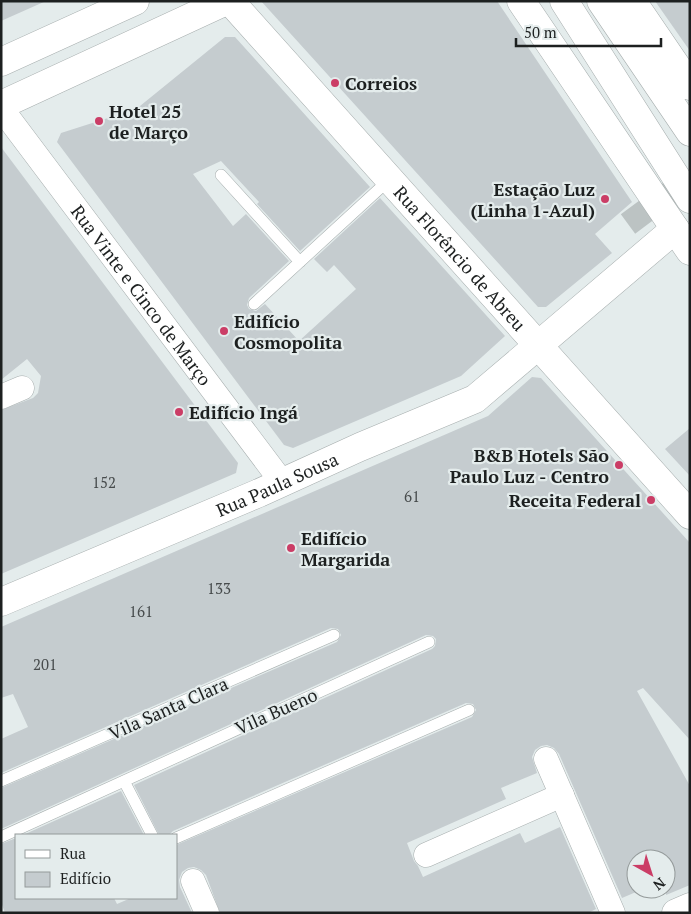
<svg xmlns="http://www.w3.org/2000/svg" width="691" height="914" viewBox="0 0 691 914" font-family="'PT Serif',serif">
<style>
.building{fill:#c5cccf}
.lines{fill:none;stroke-linecap:round;stroke-linejoin:round}
.street-tunnel{stroke:#bcc3c3;stroke-width:24;stroke-dasharray:24 12;stroke-linecap:butt}
.lane-casing{stroke:#a7aeae;stroke-width:12}
.street-casing{stroke:#a7aeae;stroke-width:25}
.secondary-casing{stroke:#a7aeae;stroke-width:29}
.primary-casing{stroke:#a7aeae;stroke-width:29}
.highway-casing{stroke:#a7aeae;stroke-width:29}
.lane{stroke:#fff;stroke-width:11}
.street{stroke:#fff;stroke-width:24}
.secondary{stroke:#fff;stroke-width:28}
.primary{stroke:#fff;stroke-width:28}
.highway{stroke:#fff;stroke-width:28}
.poi-dot{fill:#cb3d66;stroke:#e4ecec;stroke-width:2}
.labels{text-anchor:middle;dominant-baseline:central;stroke-width:4.5;stroke-linejoin:round;paint-order:stroke}
.number-label{font-size:15px;fill:#474b4c}
.poi-label{font-size:18px;font-weight:bold;fill:#1d2020;stroke:#e4ecec;text-anchor:start}
.street-label{font-size:18px;fill:#1d2020;stroke:#e4ecec}
</style>
<rect width="100%" height="100%" fill="#e4ecec"/>
<path class="building" d="M1,1H46L1,21Z
M261,1H497L632,202L595,234L612,253L546,307H538Z
M655,1H690V51Z
M225,37H235L370,187L300,251L257,204L259,202L221,161L193,174L233,226L246,214L289,261L249,298L247,305L249,309L256,311L265,304L299,341L356,289L334,265L327,272L314,259L380,198L505,336L461,376L293,448L284,445L57,142L61,133L130,111L140,106Z
M1,147L238,463L236,473L1,574V410L33,398L38,393L41,376L27,359L1,380Z
M532,377L541,378L690,543V740L643,688L637,691L690,786V885L666,895V859H636V892L622,898L559,754L554,748L547,745L541,746L535,750L532,757L537,773L501,788L506,799L407,843L414,861L418,866L423,877L520,833L525,843L560,827L596,909L588,913H220L206,875L201,870L194,867L188,868L182,872L179,880L180,887L192,913H5L1,902V844L16,838V898H114L117,904L131,898H176V845L472,717L476,710L473,704L466,703L173,831L169,835H159L134,785L432,649L435,646L436,639L433,636L426,635L1,829V788L337,642L341,635L338,629L331,628L1,773V739L28,727L13,694L1,698V627L488,416Z
M690,428V476L665,449Z
M121,791L144,835H23Z"/>
<g class="lines">
<path class="street-tunnel" d="M628,224L690,178"/>
<defs>
<path id="lane" d="M221,175L300,262
M254,304L390,179
M1,781L334,635
M124,781L152,835
M1,837L429,642
M176,838L469,710"/>
<g id="street">
<path id="s1" d="M1,108L282,482"/>
<path d="M1,397L22,388"/>
<path d="M546,759L613,913"/>
<path d="M426,855L562,795"/>
<path d="M193,881L207,913"/>
</g>
<g id="secondary">
<path id="s2" d="M230,1L690,515"/>
<path id="s3" d="M1,602L259,493L360,447L475,399L675,229"/>
<path d="M676,913L690,907"/>
</g>
<path id="primary" d="M1,62L135,1
M1,105L226,1"/>
<path id="highway" d="M521,1L690,251
M564,1L690,199
M601,1L690,132
M632,1L690,86"/>
</defs>
<use href="#lane" class="lane-casing"/>
<use href="#street" class="street-casing"/>
<use href="#secondary" class="secondary-casing"/>
<use href="#primary" class="primary-casing"/>
<use href="#highway" class="highway-casing"/>
<use href="#lane" class="lane"/>
<use href="#street" class="street"/>
<use href="#secondary" class="secondary"/>
<use href="#primary" class="primary"/>
<use href="#highway" class="highway"/>
</g>
<g class="poi-dot">
<circle cx="335" cy="83" r="5"/>
<circle cx="99" cy="121" r="5"/>
<circle cx="605" cy="199" r="5"/>
<circle cx="224" cy="331" r="5"/>
<circle cx="179" cy="412" r="5"/>
<circle cx="619" cy="465" r="5"/>
<circle cx="651" cy="500" r="5"/>
<circle cx="291" cy="548" r="5"/>
</g>
<g class="labels">
<g class="number-label">
<text x="104" y="482">152</text>
<text x="412" y="496">61</text>
<text x="219" y="588">133</text>
<text x="141" y="611">161</text>
<text x="45" y="664">201</text>
</g>
<g class="poi-label">
<text x="345" y="83">Correios</text>
<text x="109" y="111">Hotel 25<tspan x="109" dy="21">de Março</tspan></text>
<text x="595" y="189" text-anchor="end">Estação Luz<tspan x="595" dy="21">(Linha 1-Azul)</tspan></text>
<text x="234" y="321">Edifício<tspan x="234" dy="21">Cosmopolita</tspan></text>
<text x="189" y="412">Edifício Ingá</text>
<text x="609" y="455" text-anchor="end">B&amp;B Hotels São<tspan x="609" dy="21">Paulo Luz - Centro</tspan></text>
<text x="641" y="500" text-anchor="end">Receita Federal</text>
<text x="301" y="538">Edifício<tspan x="301" dy="21">Margarida</tspan></text>
</g>
<g class="street-label">
<text stroke="none"><textPath href="#s2" startOffset="345">Rua Florêncio de Abreu</textPath></text>
<text stroke="none"><textPath href="#s1" startOffset="234">Rua Vinte e Cinco de Março</textPath></text>
<text stroke="none"><textPath href="#s3" startOffset="300">Rua Paula Sousa</textPath></text>
<text transform="translate(168 708) rotate(-24)">Vila Santa Clara</text>
<text transform="translate(276 711) rotate(-24)">Vila Bueno</text>
</g>
</g>
<rect width="691" height="914" fill="none" stroke="#1d2020" stroke-width="5"/>
<rect x="15" y="834" width="162" height="65" fill="#e4ecec" stroke="#949a9a"/>
<rect x="25" y="850" width="25" height="8" fill="#ffffff" stroke="#949a9a"/>
<text x="60" y="859" font-size="15" fill="#1d2020">Rua</text>
<rect x="25" y="872" width="25" height="15" fill="#c5cccf" stroke="#949a9a"/>
<text x="60" y="884" font-size="15" fill="#1d2020">Edifício</text>
<g transform="translate(651 874) rotate(141)"><circle r="24" fill="#e4ecec" stroke="#949a9a"/>
<path d="M0-4L9 19L0 12L-9 19Z" fill="#cb3d66"/>
<text y="-8" font-size="14" font-weight="bold" text-anchor="middle" fill="#1d2020">N</text>
</g>
<path d="M516 38v8h145v-8" fill="none" stroke="#1d2020" stroke-width="2.5"/>
<text x="524" y="38" font-size="15" fill="#1d2020" stroke="#e4ecec" stroke-width="4" paint-order="stroke">50 m</text>
</svg>
